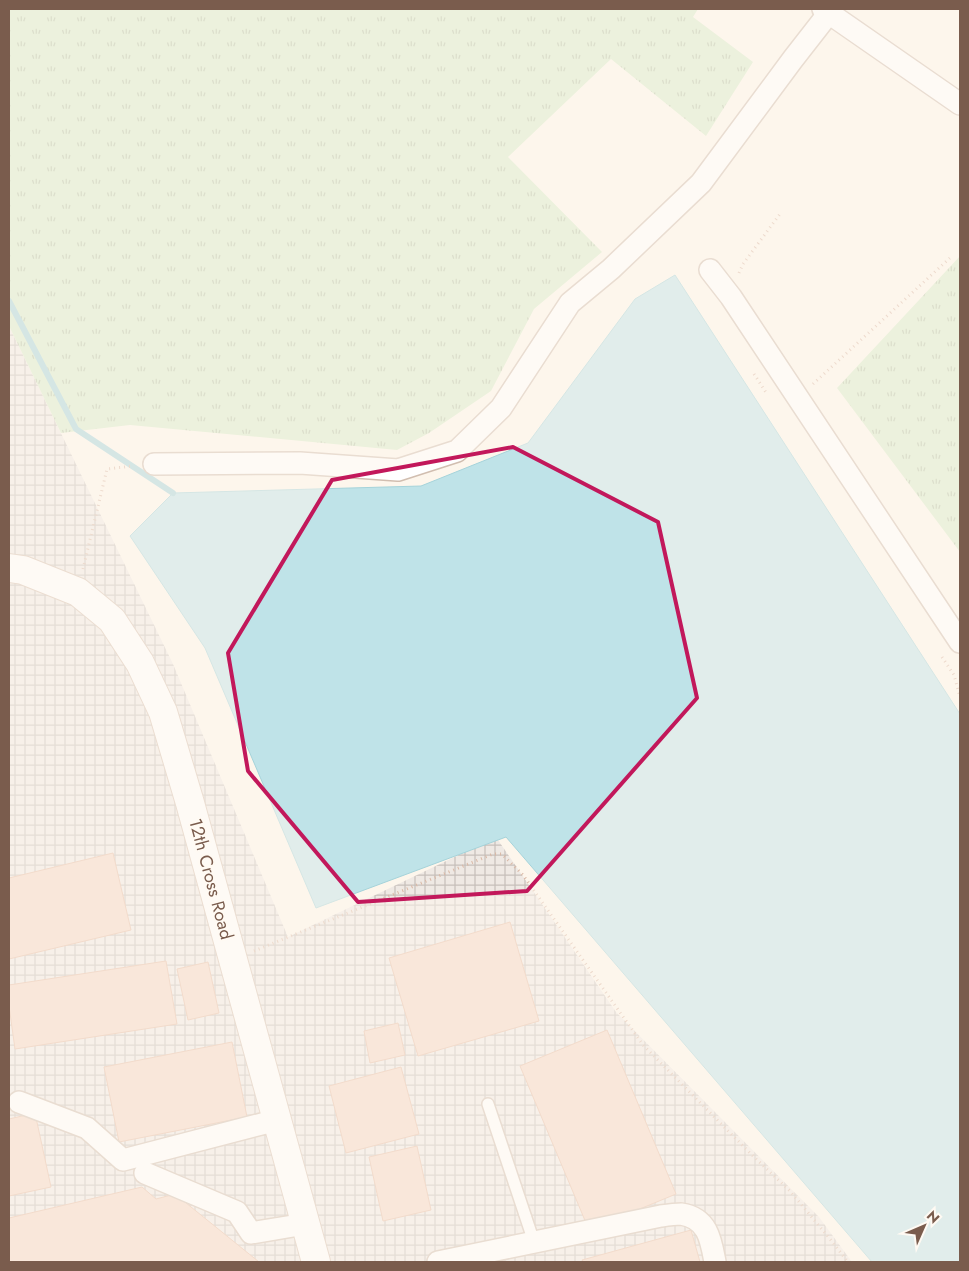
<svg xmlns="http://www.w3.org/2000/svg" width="969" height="1271" viewBox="0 0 969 1271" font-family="Jost,sans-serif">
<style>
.industrial{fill:url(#industrial-grid)}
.grass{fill:url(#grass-tufts)}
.water{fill:#bfe3e8;stroke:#a5d3da}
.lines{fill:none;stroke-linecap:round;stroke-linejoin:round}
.stream{stroke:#a5d3da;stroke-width:6}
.building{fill:#f3d5c3;stroke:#e6bba3}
.lane-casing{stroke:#d1beb0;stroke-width:14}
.street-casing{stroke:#d1beb0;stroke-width:24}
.secondary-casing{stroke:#d6c0b0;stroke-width:30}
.path{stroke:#d9b8a5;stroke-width:3;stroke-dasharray:1 4;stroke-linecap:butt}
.lane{stroke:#fff;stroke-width:11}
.street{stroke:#fff;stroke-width:21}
.secondary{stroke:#fff;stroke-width:28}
.marked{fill:none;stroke:#c2185b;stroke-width:4;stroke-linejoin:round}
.labels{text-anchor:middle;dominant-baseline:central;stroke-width:4.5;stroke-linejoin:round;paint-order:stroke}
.street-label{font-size:18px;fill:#7a5c4d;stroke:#fffaf3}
</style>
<defs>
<pattern id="industrial-grid" width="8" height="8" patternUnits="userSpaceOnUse" patternTransform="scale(1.25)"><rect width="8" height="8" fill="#efe9e4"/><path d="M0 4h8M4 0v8" fill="none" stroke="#c7c0bb"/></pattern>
<pattern id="grass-tufts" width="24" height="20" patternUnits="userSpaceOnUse" patternTransform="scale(1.25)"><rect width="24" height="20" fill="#d8ecc9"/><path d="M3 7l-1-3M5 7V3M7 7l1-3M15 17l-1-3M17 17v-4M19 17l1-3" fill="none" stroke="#b4c2a5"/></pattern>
</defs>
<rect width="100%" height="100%" fill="#fdf6ec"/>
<path class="industrial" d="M9,326L173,664L288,937L496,837L616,1012L819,1217L852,1262H9Z"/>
<path class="grass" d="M9,9H698L693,17L753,62L706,136L611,59L508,157L602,252L534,309L491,391L429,433L397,450L130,425L61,433L9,326Z
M960,256V552L837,388Z"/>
<path class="water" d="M675,275L960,714V1262H872L506,837L316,908L205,648L130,536L173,493L421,486L528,443L635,299Z"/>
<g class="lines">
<path class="stream" d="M9,301L76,429L173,493"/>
</g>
<path class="building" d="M113,853L131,930L9,959V878Z
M510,922L539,1021L418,1056L389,958Z
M166,961L177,1024L15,1049L9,1006V985Z
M208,962L219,1013L188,1020L177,969Z
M398,1023L405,1055L370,1063L364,1031Z
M607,1030L676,1194L589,1230L520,1066Z
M232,1042L247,1117L119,1142L104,1067Z
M401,1067L419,1134L346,1153L329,1086Z
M35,1113L51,1187L9,1196V1119Z
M417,1146L431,1210L383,1221L369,1157Z
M142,1187L156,1199L175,1194L259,1262H9V1218Z
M691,1230L700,1262H583L582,1260Z"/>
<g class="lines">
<defs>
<path id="lane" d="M488,1104L534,1242"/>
<path id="street" d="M823,9L960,104
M710,270L731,297L960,642
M154,464L300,463L398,470L457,451L501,408L570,303L611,269L701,183L793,59L832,9
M19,1102L87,1128L123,1160L277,1120
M145,1173L237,1212L251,1233L305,1224
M438,1262L661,1216C668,1215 675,1214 681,1214C708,1218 711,1240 715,1262"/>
<path id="secondary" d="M9,568L23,570L78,592L112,620L140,663L163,712L190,803L316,1262"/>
</defs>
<use href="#lane" class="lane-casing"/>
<use href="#street" class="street-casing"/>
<use href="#secondary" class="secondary-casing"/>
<path class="path" d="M739,273L743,264L780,214
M754,374L767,394
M813,384L951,257
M83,569L107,469L133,466
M942,657L954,675L960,697
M254,951L493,854H502L523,875L643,1045L752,1155L790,1191L830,1239L848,1262"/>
<use href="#lane" class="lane"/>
<use href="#street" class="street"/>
<use href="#secondary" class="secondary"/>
</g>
<path d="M0 0H969V1271H0ZM513,447L658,522L697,698L527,891L358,902L248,771L228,653L332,480Z" fill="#fdf6ec" fill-opacity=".55" fill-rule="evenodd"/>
<path class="marked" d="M513,447L658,522L697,698L527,891L358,902L248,771L228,653L332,480Z"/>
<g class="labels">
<g class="street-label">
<text transform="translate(211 879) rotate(75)">12th Cross Road</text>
</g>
</g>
<rect width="969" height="1271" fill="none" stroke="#7a5c4d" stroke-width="20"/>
<g transform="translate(924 1226) rotate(45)" stroke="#fffaf3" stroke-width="4" paint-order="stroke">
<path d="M0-4L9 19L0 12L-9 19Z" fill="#7a5c4d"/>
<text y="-8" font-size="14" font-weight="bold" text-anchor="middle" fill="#7a5c4d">N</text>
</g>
</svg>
